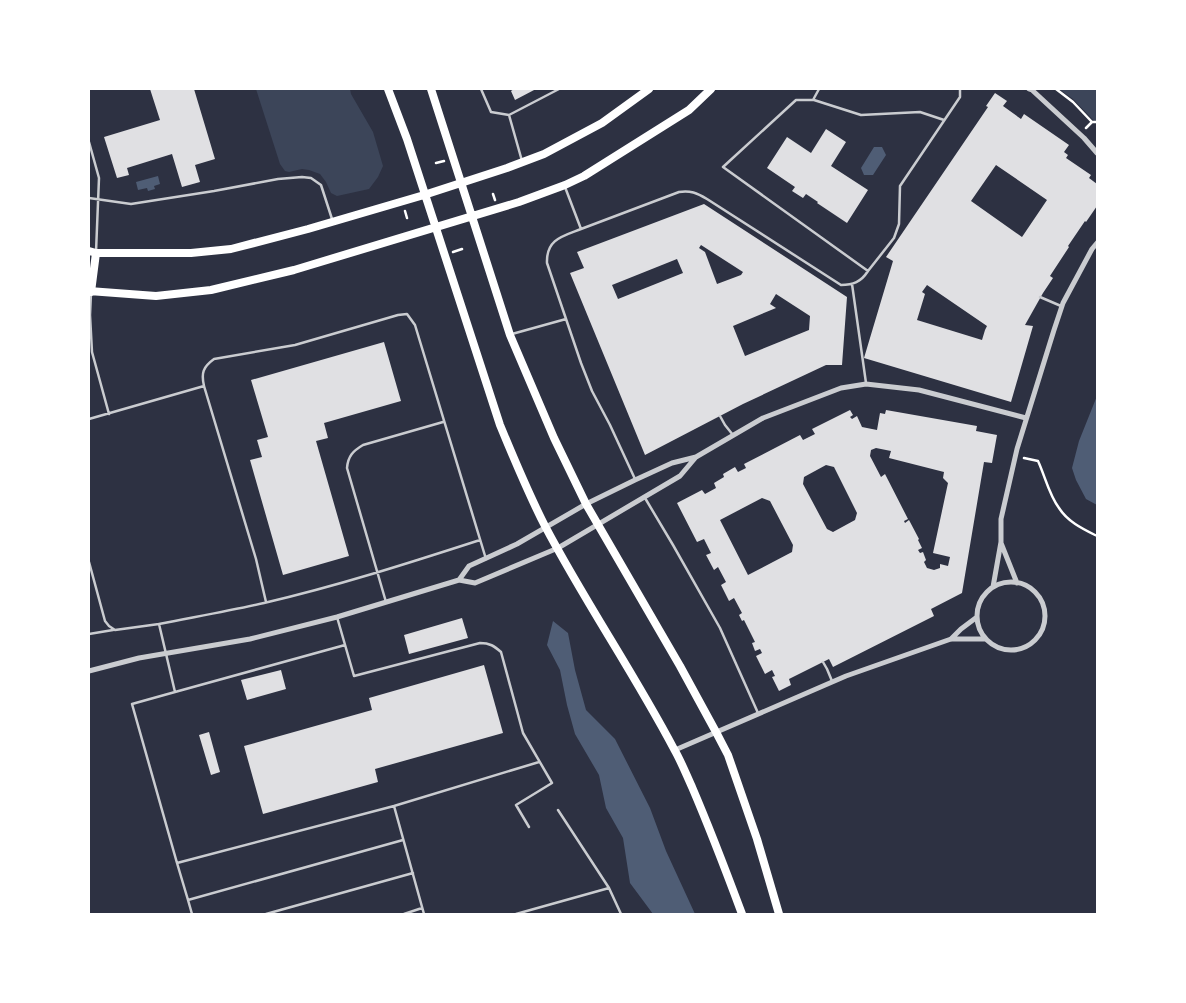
<svg xmlns="http://www.w3.org/2000/svg" width="1186" height="1003" viewBox="0 0 1186 1003" font-family="'DM Sans',sans-serif">
<style>
.green{fill:#3c4559}
.water{fill:#4f5d75}
.building{fill:#e0e0e3;fill-rule:evenodd}
.lines{fill:none;stroke-linecap:round;stroke-linejoin:round}
.path{stroke:#fff;stroke-width:2.5}
.service{stroke:#caccd0;stroke-width:2.5}
.minor{stroke:#caccd0;stroke-width:5}
.secondary{stroke:#fff;stroke-width:8}
</style>
<rect width="100%" height="100%" fill="#2d3142"/>
<path class="green" d="M256,89H350L351,94L373,132L383,166L378,177L369,189L337,196L331,193L326,182L320,174L309,170L302,169L289,172L285,171L280,164Z
M1059,89H1097V124L1073,99Z"/>
<path class="water" d="M874,147H882L886,155L873,175H864L861,168Z
M158,176L160,184L154,186L155,189L148,191L147,188L138,190L136,182Z
M1097,396V505L1086,499L1076,480L1072,468L1079,441Z
M553,621L568,633L575,670L586,710L615,739L650,808L666,851L695,914H653L630,883L623,838L606,808L599,775L575,734L567,705L560,670L547,645Z"/>
<path class="building" d="M150,89H194L215,159L195,165L200,182L182,187L172,154L127,168L129,175L117,178L104,137L160,120Z
M514,89H536L515,100L511,91Z
M995,93L1007,101L1003,106L1021,119L1024,114L1069,145L1064,152L1068,155L1066,158L1091,175L1089,178L1097,184V206L1086,222L1085,221L1068,246L1069,247L1050,276L1053,278L1043,293L1025,325L1033,326L1011,402L864,358L893,261L886,257L988,107L986,106ZM996,165L1047,200L1022,237L971,201ZM927,285L987,326L985,330L982,340L917,320L925,294L922,292Z
M826,129L846,142L831,166L868,190L847,223L817,203L818,202L806,194L803,198L792,191L795,187L767,168L787,137L811,153Z
M704,204L847,297L842,365H826L743,404L645,455L570,273L584,268L577,252ZM701,245L743,272L741,275L717,284L705,252L699,248ZM677,259L683,273L618,299L612,285ZM776,294L810,316L809,330L745,356L733,326L776,308L770,304Z
M384,342L401,401L324,423L328,438L316,441L349,556L283,575L250,460L262,457L257,440L268,437L251,380Z
M850,410L853,415L850,417L852,419L857,416L862,427L877,430L880,413L885,414L886,410L977,426L976,431L997,435L992,463L984,462L962,593L931,609L934,616L833,667L829,659L789,679L791,685L779,691L772,677L775,676L772,670L765,674L756,656L762,653L760,649L755,651L752,643L755,642L744,620L742,621L739,615L742,613L734,598L729,601L721,585L726,582L718,567L714,570L706,555L711,553L704,539L697,542L677,503L702,490L705,494L716,488L714,483L724,477L723,474L735,467L738,472L746,468L744,464L800,435L803,440L815,434L812,429ZM876,448L891,451L889,458L944,472L943,478L948,483L933,553L950,557L948,566L940,564V568L934,570L927,568L924,562L926,560L923,552L920,553L918,550L922,548L918,540L919,539L909,520L905,523L904,521L908,519L885,474L881,477L870,456L871,450ZM826,465L834,467L857,513L855,520L833,532L827,529L803,484L804,477ZM762,498L770,501L793,545L792,552L748,575L720,520Z
M462,618L468,638L409,654L404,635Z
M484,665L503,733L375,769L378,782L263,814L244,746L372,710L369,698Z
M281,670L286,689L247,700L241,680Z
M209,732L220,772L211,775L199,735Z"/>
<g class="lines">
<path class="path" d="M1056,89L1073,102L1092,122
M1086,128L1092,122H1097
M436,163L444,161
M493,194L495,200
M405,211L407,218
M453,252L462,249
M1024,458L1038,461C1045,476 1049,495 1059,508C1068,522 1083,529 1097,536"/>
<path class="service" d="M481,89L491,112L509,115L522,161
M819,89L813,100H796L723,167L868,271L894,238L899,224L900,186L960,97V89
M814,100L861,115L920,112L944,120
M509,115L559,89
M89,142L99,178L96,252
M565,187L581,229C563,236 546,239 547,263L581,363L592,391L610,425L635,479
M89,198L131,204L214,191L278,179L302,177L311,178L321,185L332,219
M581,229L679,192C690,190 697,193 707,199L841,285C853,285 861,282 868,271
M852,284L866,383
M91,293L90,315L92,352L109,414
M1040,297L1061,306
M512,334L566,319
M204,386L256,559L266,602
M720,416L725,425L733,435
M89,419L204,386C201,373 203,367 214,359L295,345L398,315L407,314L415,325L486,559
M645,498L673,545L720,628L758,713
M89,562L105,621L109,626L115,630L159,624L175,692L132,704L177,863L394,806L424,914
M386,602L347,468C348,456 353,451 363,445L443,422
M337,617L354,676L480,643C490,643 494,646 501,652L523,733L552,783L516,805L529,827
M159,624C194,617 229,611 264,603C337,586 409,563 480,540
M89,634L113,630
M823,662L827,669L832,681
M175,692L345,645
M394,806L539,762
M558,810L609,888L621,914
M177,863L188,900L403,840
M188,900L192,914
M266,914L413,873
M404,914L422,908
M516,914L609,888"/>
<path class="minor" d="M1029,89L1032,90L1084,138L1097,153
M1001,543L1017,583
M459,580L469,566L517,544L586,504L635,480L672,463L696,457L763,418L841,388L866,384L919,390L1026,418
M977 616a34 34 0 1 1 68 0a34 34 0 1 1-68 0Z
M993,587L1001,542V519L1017,449L1054,330L1063,303L1092,249L1097,243
M951,639L961,629L977,617
M89,671L139,658L250,639L337,617L459,580L475,583L558,548L680,476L696,457
M675,750L846,676L951,639H985"/>
<path class="secondary" d="M388,89L407,139L500,425C514,459 528,493 545,526C585,602 634,673 674,749C681,761 686,774 692,787C710,829 726,871 742,914
M431,89L510,335L554,438L586,504L680,666L716,732L728,755L757,839L779,914
M89,251L96,253H191L231,249L308,229L424,195L507,168L544,154L602,123L649,89
M89,291L156,296L211,290L294,270L519,202L565,185L584,176L689,110L711,89
M91,292L96,253"/>
</g>
<rect width="1186" height="1003" fill="none" stroke="#ffffff" stroke-width="180"/>
</svg>
